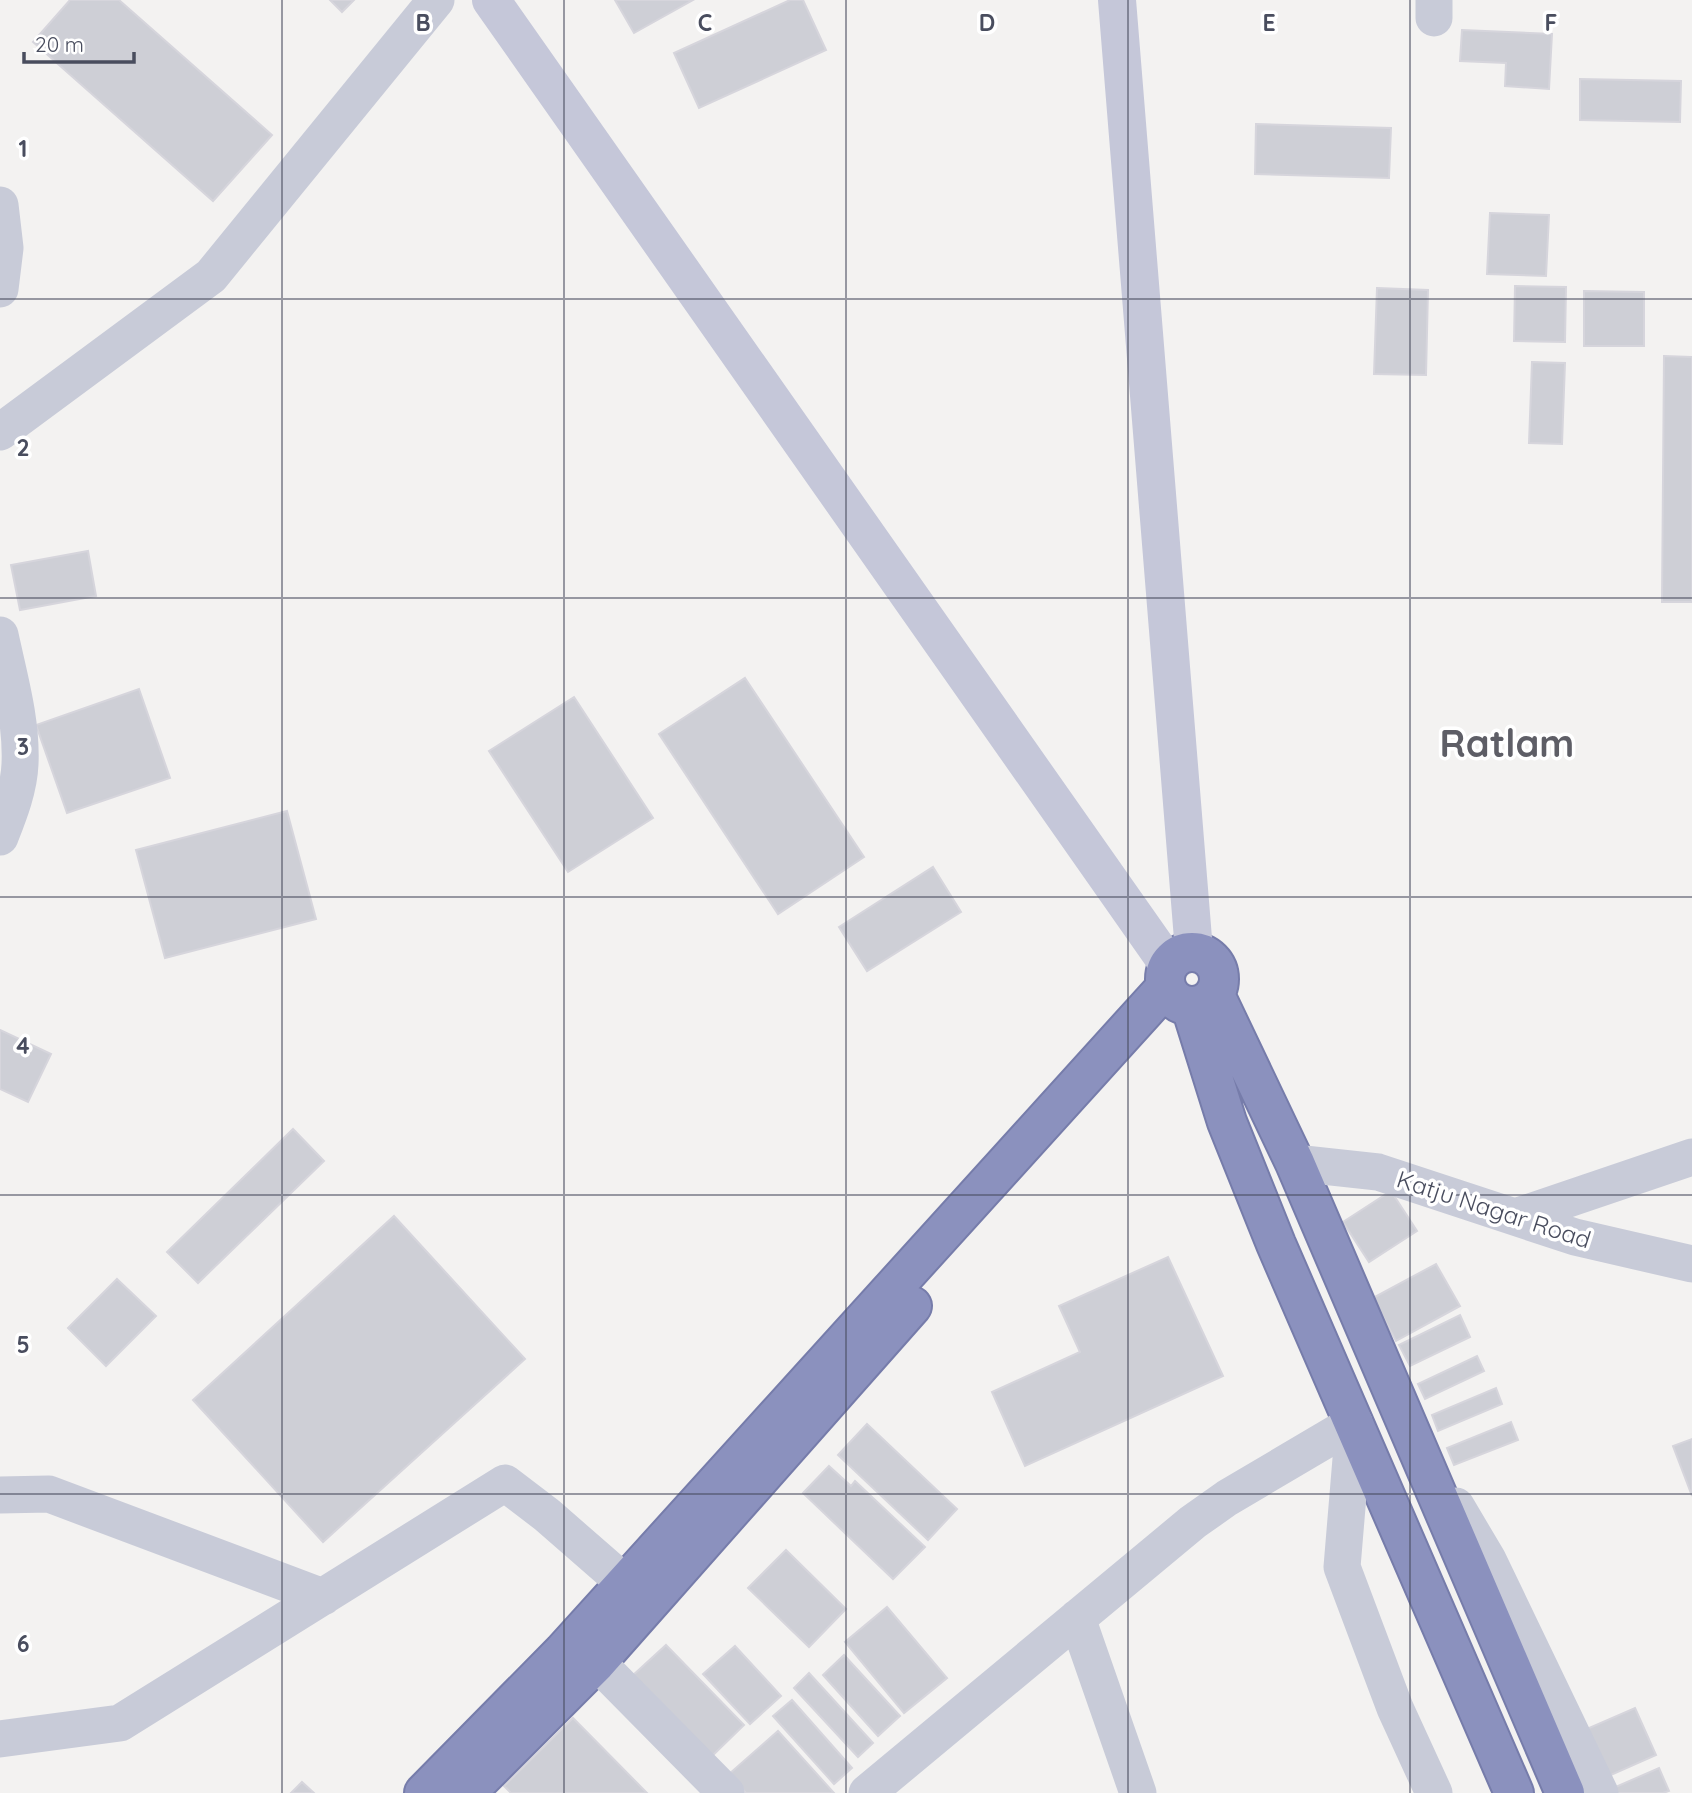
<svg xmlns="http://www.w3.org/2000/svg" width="1692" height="1793" viewBox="0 0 1692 1793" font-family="Quicksand,sans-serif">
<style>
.building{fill:#cecfd6;stroke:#d6d5dc;stroke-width:2}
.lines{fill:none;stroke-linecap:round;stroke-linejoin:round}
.highway-casing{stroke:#767caa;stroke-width:42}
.street{stroke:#c8cbd8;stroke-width:37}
.secondary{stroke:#c5c7d9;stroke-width:38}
.highway{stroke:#8b91be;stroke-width:38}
.grid{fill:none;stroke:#494d5e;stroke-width:2;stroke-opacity:0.55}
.labels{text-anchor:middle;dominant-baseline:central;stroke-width:7;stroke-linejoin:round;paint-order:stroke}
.street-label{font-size:24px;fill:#494d5e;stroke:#fff}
.town-label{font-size:38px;font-weight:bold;fill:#5e5e66;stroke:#fff}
.grid-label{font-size:23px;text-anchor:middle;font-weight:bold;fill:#494d5e;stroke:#fff;stroke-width:7;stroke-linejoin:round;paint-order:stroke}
</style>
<rect width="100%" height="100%" fill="#f3f2f1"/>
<path class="building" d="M70,0H119L272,135L213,201L33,42Z
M330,0H354L342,12Z
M615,0H693L634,33Z
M790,0H803L826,50L699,108L674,53Z
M1462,30L1552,34L1549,89L1505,86L1506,63L1460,61Z
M1580,79L1681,81L1680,122L1580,120Z
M1256,124L1391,128L1389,178L1255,174Z
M1490,213L1549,215L1546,276L1487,274Z
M1515,286L1566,287L1565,342L1514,341Z
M1377,288L1428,290L1426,375L1374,374Z
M1584,291L1644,292V346H1584Z
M1664,356L1692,357V602H1662Z
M1532,362L1565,363L1562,444L1529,443Z
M88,551L96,596L20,610L11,565Z
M745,678L864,857L778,914L659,734Z
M139,689L170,778L67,813L36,725Z
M574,697L653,818L568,872L489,751Z
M287,811L316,919L165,958L136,850Z
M933,867L961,912L867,971L839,927Z
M0,1030L51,1054L28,1102L0,1089Z
M293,1129L324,1161L198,1283L167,1252Z
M1391,1191L1417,1231L1369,1262L1343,1222Z
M394,1216L525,1359L323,1542L193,1400Z
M1168,1257L1223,1376L1025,1466L992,1392L1080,1352L1059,1306Z
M1436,1264L1460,1306L1396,1341L1373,1298Z
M117,1279L156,1316L106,1366L68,1328Z
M1460,1315L1470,1337L1410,1366L1399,1345Z
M1477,1356L1484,1371L1425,1399L1418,1384Z
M1496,1388L1502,1404L1438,1431L1432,1415Z
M1511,1422L1518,1440L1454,1465L1447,1448Z
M867,1424L957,1509L928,1540L838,1455Z
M1692,1439V1496L1673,1446Z
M829,1466L851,1486L855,1481L925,1547L893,1579L803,1493Z
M786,1550L846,1609L809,1647L748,1588Z
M887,1607L947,1678L904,1713L845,1642Z
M666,1645L744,1725L711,1757L632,1676Z
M735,1646L781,1696L750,1724L703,1674Z
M844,1655L900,1716L878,1736L823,1675Z
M809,1673L873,1743L858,1757L794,1688Z
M792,1700L852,1768L834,1784L773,1716Z
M1635,1708L1656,1755L1595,1782L1573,1735Z
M573,1718L647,1793H511L504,1786Z
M778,1731L834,1793H746L729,1774Z
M1659,1768L1669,1791L1663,1793H1602Z
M302,1782L314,1793H291Z"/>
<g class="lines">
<defs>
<path id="highway" d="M1165 979a27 27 0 1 1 54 0a27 27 0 1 1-54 0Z
M1215,995L1295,1163L1565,1793
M1191,1007L1227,1122L1276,1244L1514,1793
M424,1793L563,1652L1166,987
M466,1793L596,1663L912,1306"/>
</defs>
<use href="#highway" class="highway-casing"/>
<path class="street" d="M1434,18V0
M0,205L5,248L0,289
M0,432L211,276L436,0
M0,635C9,677 22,721 20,764C19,789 9,814 0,837
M1295,1163L1378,1172L1575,1237L1692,1264
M1515,1217L1692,1157
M1354,1423L1342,1567L1395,1708L1434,1793
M0,1495L49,1494L323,1597
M1456,1506L1488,1560L1600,1793
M1077,1618L1138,1793
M575,1640L726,1793
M0,1739L120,1723L505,1483L547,1515L625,1583
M867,1793L1193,1522L1227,1498L1354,1423"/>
<path class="secondary" d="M491,0L1168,964
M1117,0L1194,951"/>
<use href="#highway" class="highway"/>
</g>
<path class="grid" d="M282,0V1793M564,0V1793M846,0V1793M1128,0V1793M1410,0V1793M0,299H1692M0,598H1692M0,897H1692M0,1195H1692M0,1494H1692"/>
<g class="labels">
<g class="street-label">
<text transform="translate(1494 1209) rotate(18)">Katju Nagar Road</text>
</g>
<g class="town-label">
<text x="1507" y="743">Ratlam</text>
</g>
</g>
<g class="grid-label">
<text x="423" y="31">B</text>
<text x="705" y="31">C</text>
<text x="987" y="31">D</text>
<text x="1269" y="31">E</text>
<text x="1551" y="31">F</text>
<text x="23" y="157">1</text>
<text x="23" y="456">2</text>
<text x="23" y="755">3</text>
<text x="23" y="1054">4</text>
<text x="23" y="1353">5</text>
<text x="23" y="1652">6</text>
</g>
<path d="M24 52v10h110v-10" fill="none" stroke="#494d5e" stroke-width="3.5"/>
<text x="35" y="52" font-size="21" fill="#494d5e" stroke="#ffffff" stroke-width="5" paint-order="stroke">20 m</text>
</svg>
